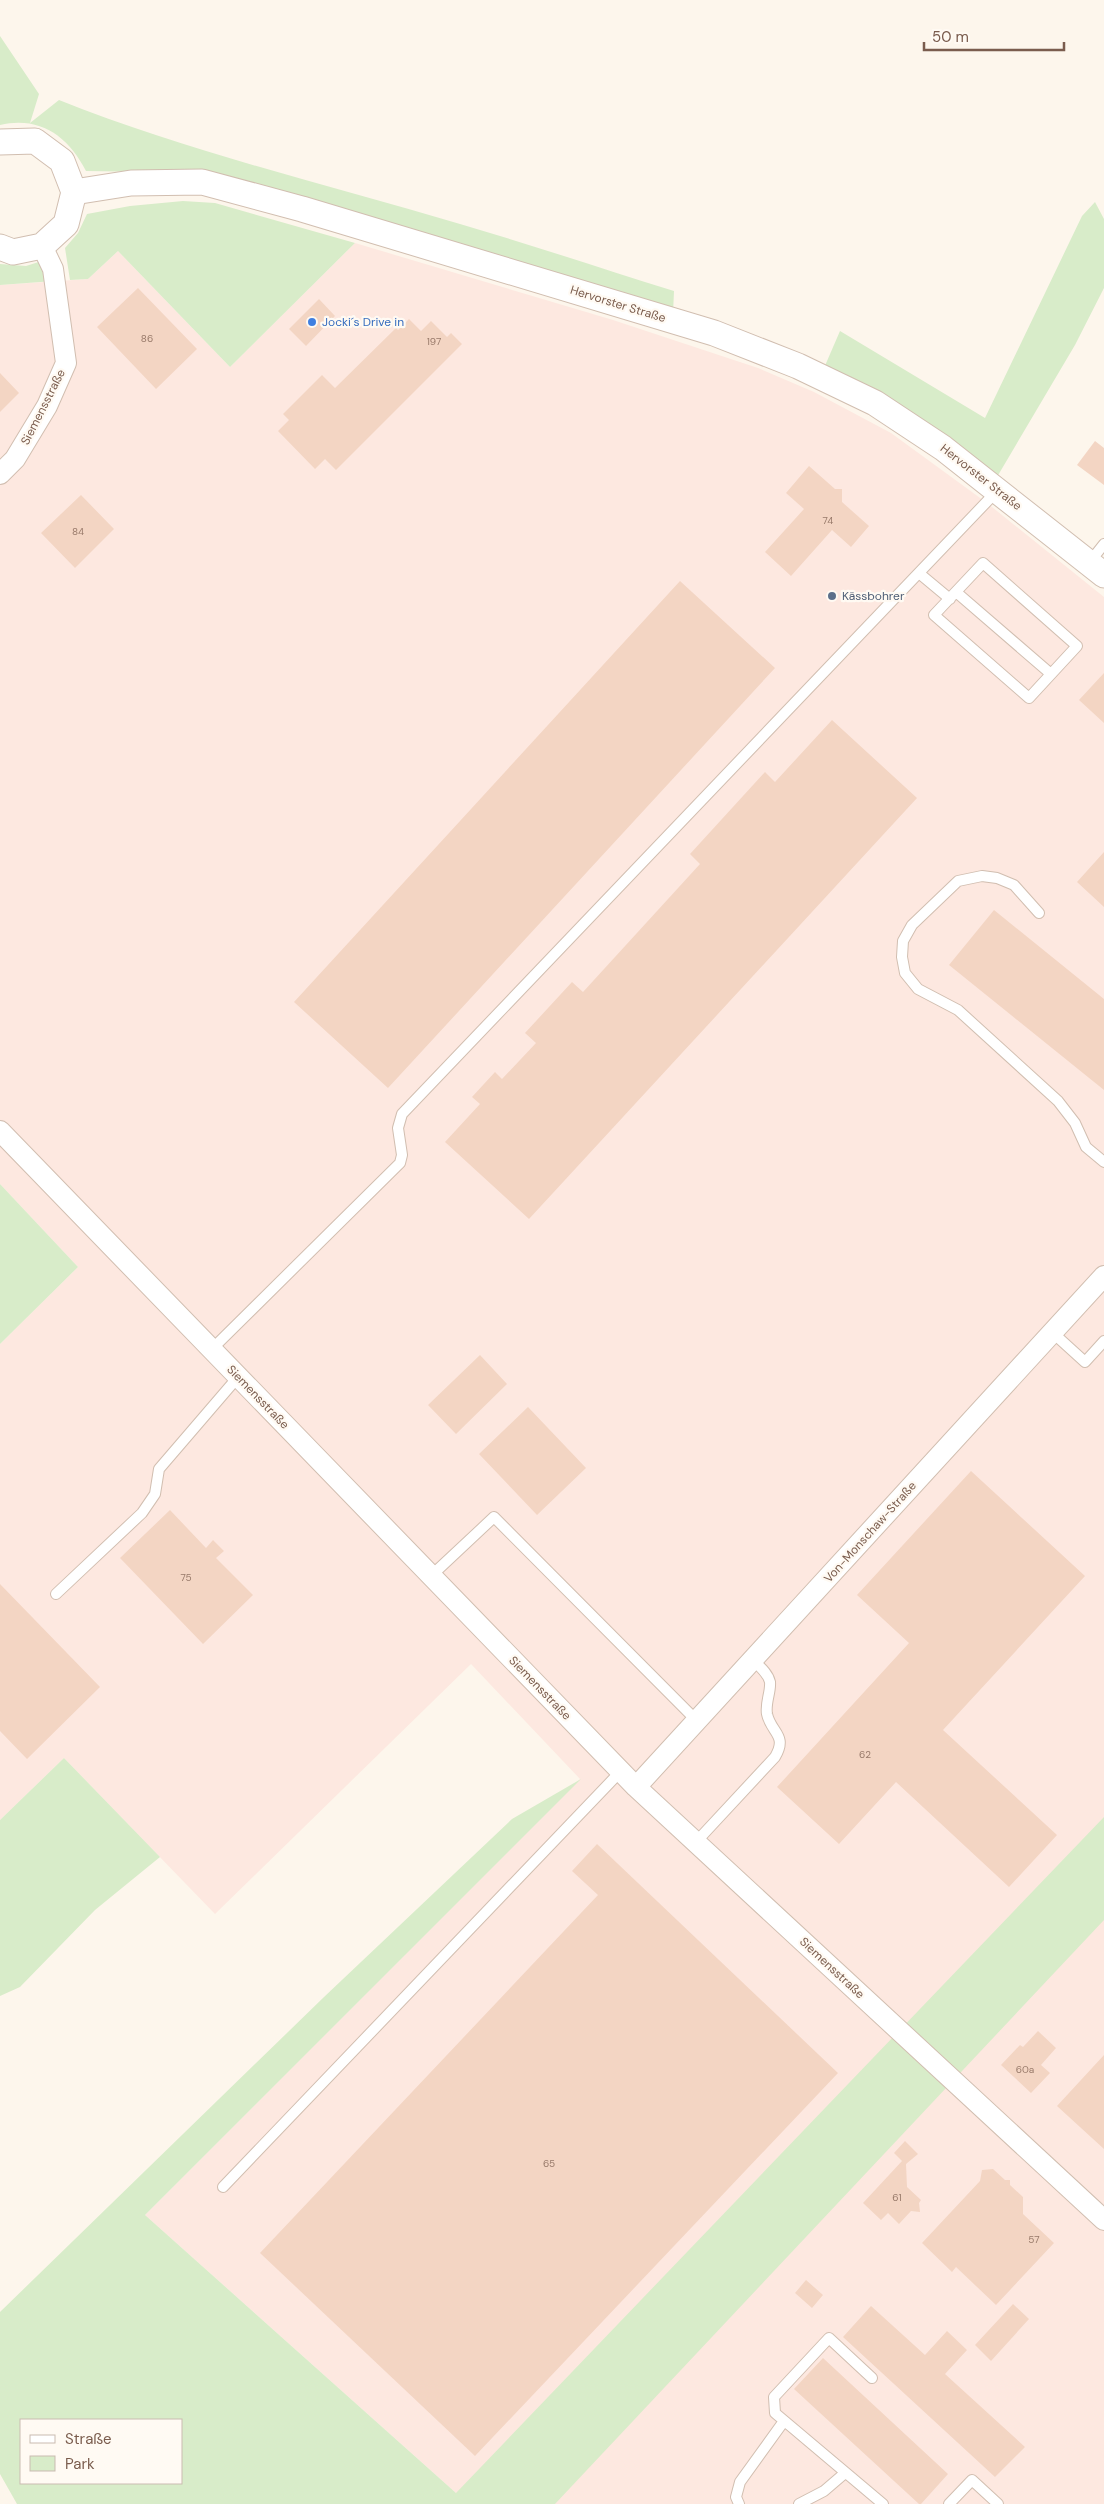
<svg xmlns="http://www.w3.org/2000/svg" width="1104" height="2504" viewBox="0 0 1104 2504" font-family="'DM Sans',sans-serif">
<style>
.commercial{fill:#fde8e0}
.green{fill:#d8ecc9;fill-rule:evenodd}
.building{fill:#f3d5c3}
.lines{fill:none;stroke-linecap:round;stroke-linejoin:round}
.service-casing{stroke:#d1beb0;stroke-width:12}
.minor-casing{stroke:#d1beb0;stroke-width:22}
.tertiary-casing{stroke:#d1beb0;stroke-width:27}
.service{stroke:#fff;stroke-width:10}
.minor{stroke:#fff;stroke-width:20}
.tertiary{stroke:#fff;stroke-width:25}
.shop-dot{fill:#3f7fe0;stroke:#fffaf3;stroke-width:2}
.service-dot{fill:#5c6f8a;stroke:#fffaf3;stroke-width:2}
.labels{text-anchor:middle;dominant-baseline:central;stroke-width:4.5;stroke-linejoin:round;paint-order:stroke}
.number-label{font-size:10px;fill:#987a6a}
.street-label{font-size:12px;fill:#7a5c4d;stroke:#fffaf3}
.shop-label{font-size:12px;fill:#366cbe;stroke:#fffaf3;text-anchor:start}
.service-label{font-size:12px;fill:#4e5e75;stroke:#fffaf3;text-anchor:start}
</style>
<rect width="100%" height="100%" fill="#fdf6ec"/>
<path class="commercial" d="M355,243L613,320L758,368L814,392L891,433L987,503L1104,597V2504H453L456,2493L145,2215L580,1779L471,1664L215,1914L64,1758L0,1820V1344L78,1267L0,1184V285L88,279L118,251L230,367Z"/>
<path class="green" d="M0,36L39,94L30,123L59,100C189,152 326,184 460,224C532,245 603,269 674,291L673,314L150,172L86,171C68,136 40,116 0,125Z
M183,201L215,203L355,243L230,367L118,251L88,279L70,280L65,248L78,233L87,214L130,206Z
M1095,202L1104,219V288L1075,345L997,477L824,368L840,331L985,418L1082,216Z
M48,259L54,281L0,285V264L26,266Z
M0,1184L78,1267L0,1344Z
M64,1758L160,1857L95,1910L20,1987L0,1996V1820Z
M581,1779L145,2215L456,2493L1104,1817V1920L555,2504H17L0,2474V2312L324,1997L512,1819ZM21,2420H181V2483H21Z"/>
<path class="building" d="M138,288L197,349L156,389L97,327Z
M319,299L335,316L306,346L289,329Z
M409,319L421,331L431,321L447,337L451,333L462,344L336,470L325,459L315,469L278,431L289,420L283,414L322,375L335,388L396,328L398,330Z
M0,373L19,393L0,412Z
M1095,441L1104,448V485L1077,465Z
M809,466L835,489H842V502L869,526L851,547L832,530L791,576L765,552L804,509L786,493Z
M81,495L114,529L75,568L41,533Z
M680,581L775,668L388,1088L294,1002Z
M1104,673V723L1079,700Z
M832,720L917,798L529,1219L445,1142L480,1104L472,1097L495,1072L502,1079L536,1043L525,1033L572,982L583,992L700,864L690,854L765,772L775,782Z
M1104,852V907L1077,882Z
M994,910L1104,999V1090L949,965Z
M480,1355L507,1384L456,1434L428,1405Z
M528,1407L586,1468L537,1515L479,1454Z
M971,1471L1085,1576L943,1730L1057,1835L1009,1887L896,1782L839,1844L777,1787L909,1643L857,1595Z
M170,1510L206,1548L213,1540L224,1551L216,1558L253,1595L203,1644L120,1558Z
M0,1584L100,1687L27,1759L0,1731Z
M597,1844L838,2073L475,2456L260,2253L598,1895L572,1871Z
M1038,2031L1056,2048L1041,2065L1050,2073L1031,2093L1001,2065L1020,2045L1023,2047Z
M1104,2055V2149L1057,2106Z
M905,2141L918,2154L906,2164L907,2187L921,2200L919,2203L920,2212L911,2211L899,2224L888,2213L881,2220L863,2203L902,2161L894,2153Z
M993,2169L1005,2180H1010V2185L1023,2197V2214L1054,2243L996,2305L956,2267L952,2272L922,2243L980,2181L982,2170Z
M806,2280L823,2295L812,2308L795,2293Z
M1013,2304L1029,2319L991,2361L975,2345Z
M871,2306L925,2355L947,2331L967,2350L945,2374L1025,2447L995,2477L843,2337Z
M823,2358L948,2474L921,2504H919L794,2389Z"/>
<g class="lines">
<defs>
<path id="service" d="M983,563L1077,646L1029,698L934,615Z
M1089,563L1104,544
M920,574L950,599
M956,592L1051,674
M1039,913L1014,885L997,878L982,876L958,881L912,925L903,941L902,957L905,973L918,989L958,1010L1058,1101L1075,1123L1086,1147L1104,1162
M1052,1332L1085,1362L1104,1341
M212,1349L400,1163L402,1155L398,1128L402,1114L997,491
M431,1576L494,1517L697,1721
M56,1594L142,1513L155,1494L159,1469L238,1377
M696,1842L775,1757C788,1735 771,1733 767,1714C765,1703 771,1692 770,1682C768,1673 759,1666 753,1660
M223,2187L621,1771
M872,2378L829,2338L774,2397L775,2413L883,2504
M739,2504L736,2497L740,2482L784,2421
M799,2504L824,2491L845,2473
M949,2504L972,2480L998,2504"/>
<path id="minor" d="M0,474L15,459L47,406L66,363L53,269L42,246
M0,1131L636,1787L1104,2220
M636,1787L1104,1276"/>
<path id="tertiary" d="M0,142L35,141L62,161L74,192L66,224L42,246L13,252L0,247
M74,192L131,183L202,182L302,209L714,333L798,366L875,403L943,448L1104,575"/>
</defs>
<use href="#service" class="service-casing"/>
<use href="#minor" class="minor-casing"/>
<use href="#tertiary" class="tertiary-casing"/>
<use href="#service" class="service"/>
<use href="#minor" class="minor"/>
<use href="#tertiary" class="tertiary"/>
</g>
<circle class="shop-dot" cx="312" cy="322" r="5"/>
<circle class="service-dot" cx="832" cy="596" r="5"/>
<g class="labels">
<g class="number-label">
<text x="147" y="338">86</text>
<text x="434" y="341">197</text>
<text x="828" y="520">74</text>
<text x="78" y="531">84</text>
<text x="186" y="1577">75</text>
<text x="865" y="1754">62</text>
<text x="1025" y="2069">60a</text>
<text x="549" y="2163">65</text>
<text x="897" y="2197">61</text>
<text x="1034" y="2239">57</text>
</g>
<g class="street-label">
<text transform="translate(618 304) rotate(17)">Hervorster Straße</text>
<text transform="translate(43 407) rotate(-63)">Siemensstraße</text>
<text transform="translate(981 477) rotate(38)">Hervorster Straße</text>
<text transform="translate(258 1397) rotate(46)">Siemensstraße</text>
<text transform="translate(870 1532) rotate(-48)">Von-Monschaw-Straße</text>
<text transform="translate(540 1688) rotate(46)">Siemensstraße</text>
<text transform="translate(832 1968) rotate(43)">Siemensstraße</text>
</g>
<g class="shop-label">
<text x="322" y="322">Jocki´s Drive in</text>
</g>
<g class="service-label">
<text x="842" y="596">Kässbohrer</text>
</g>
</g>
<rect x="20" y="2419" width="162" height="65" fill="#fffaf3" stroke="#cabbb1"/>
<rect x="30" y="2435" width="25" height="8" fill="#ffffff" stroke="#cabbb1"/>
<text x="65" y="2444" font-size="15" fill="#7a5c4d">Straße</text>
<rect x="30" y="2456" width="25" height="15" fill="#d8ecc9" stroke="#cabbb1"/>
<text x="65" y="2469" font-size="15" fill="#7a5c4d">Park</text>
<path d="M924 42v8h140v-8" fill="none" stroke="#7a5c4d" stroke-width="2.5"/>
<text x="932" y="42" font-size="15" fill="#7a5c4d" stroke="#fffaf3" stroke-width="4" paint-order="stroke">50 m</text>
</svg>
